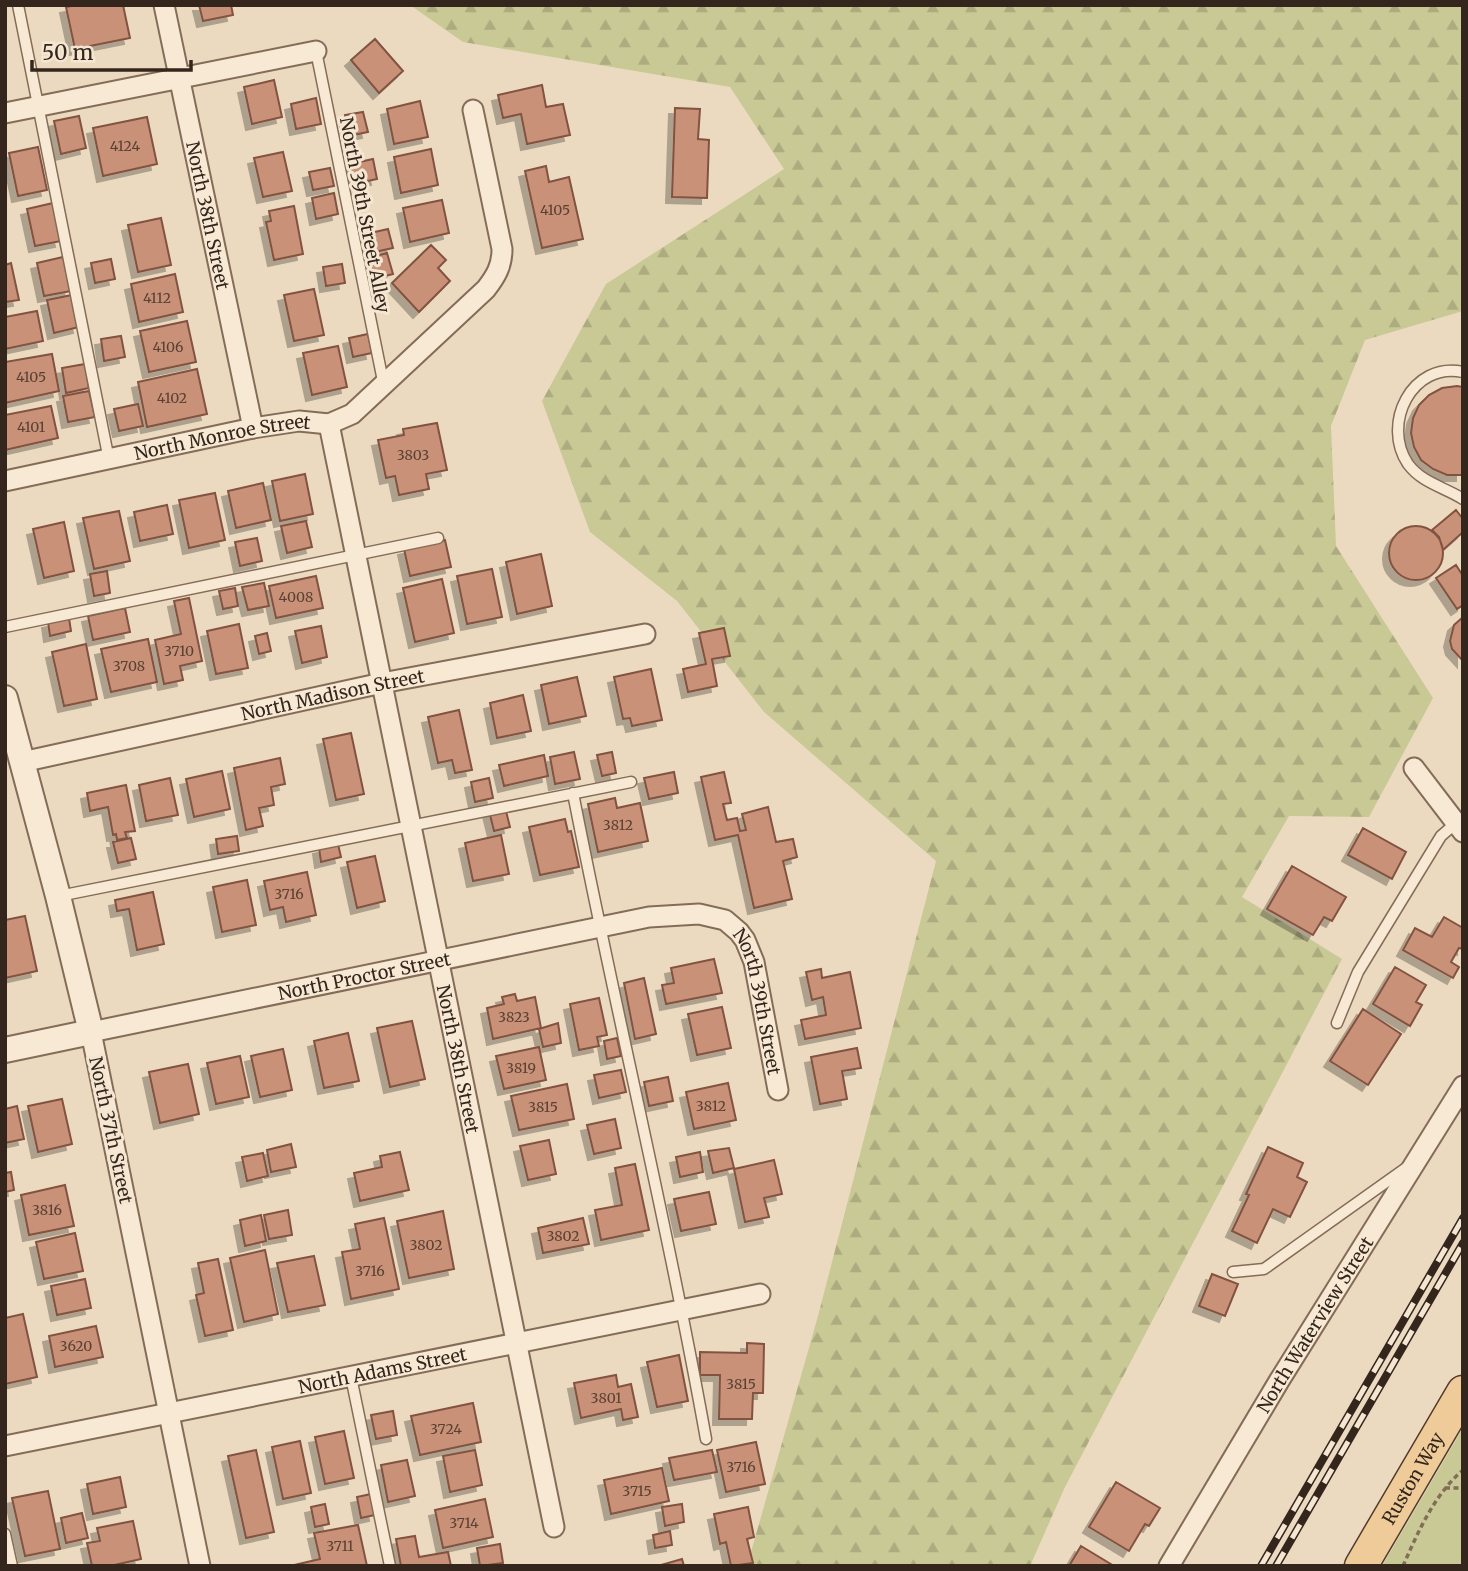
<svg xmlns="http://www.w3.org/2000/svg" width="1468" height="1571" viewBox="0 0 1468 1571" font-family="Merriweather,serif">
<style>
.green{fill:#c8c995}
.forest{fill:url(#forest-firs)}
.building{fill:#c99177;stroke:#825340;stroke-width:2;filter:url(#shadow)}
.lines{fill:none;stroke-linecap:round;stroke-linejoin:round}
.service-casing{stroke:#846c59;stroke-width:13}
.minor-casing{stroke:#846c59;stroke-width:23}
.tertiary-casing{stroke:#846c59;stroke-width:28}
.primary-casing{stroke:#523b2d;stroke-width:35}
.path{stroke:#846c59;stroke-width:3.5;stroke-dasharray:5 3.5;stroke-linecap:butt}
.service{stroke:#f7e9d3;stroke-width:10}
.minor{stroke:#f7e9d3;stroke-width:19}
.tertiary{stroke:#f7e9d3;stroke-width:24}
.primary{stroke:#eecb99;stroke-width:32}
.rail-casing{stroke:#34261d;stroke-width:8}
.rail{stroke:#f4e6d0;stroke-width:5;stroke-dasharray:16;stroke-linecap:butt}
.labels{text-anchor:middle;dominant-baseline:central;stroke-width:6;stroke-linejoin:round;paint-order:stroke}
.number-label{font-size:14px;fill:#594134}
.street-label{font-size:18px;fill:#34261d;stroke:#f4e6d0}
</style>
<defs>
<pattern id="forest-firs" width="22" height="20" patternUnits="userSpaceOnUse" patternTransform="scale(1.75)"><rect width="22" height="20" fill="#c8c995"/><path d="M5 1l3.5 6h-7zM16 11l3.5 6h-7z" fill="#acac80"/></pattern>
<filter id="shadow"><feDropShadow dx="-6" dy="6" stdDeviation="0" flood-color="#0004"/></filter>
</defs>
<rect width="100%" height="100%" fill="#ecdac0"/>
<path class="green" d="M1463,1428V1566H1382Z"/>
<path class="forest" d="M410,5H1463V311L1365,340L1331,426L1336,546L1433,698L1369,817L1289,816L1242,897L1342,959L1065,1487L1030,1566H747L818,1316L936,861L764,712L677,601L590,532L542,401L606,284L784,169L730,87L463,42Z"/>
<path class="building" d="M76,5H123L130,38L75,49L66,7Z
M199,5H231L233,15L203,21Z
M375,39L403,71L379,93L351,60Z
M274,80L282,117L252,124L244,87Z
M542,85L546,107L563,104L570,135L527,144L521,114L503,118L498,95Z
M316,98L321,124L296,129L291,104Z
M420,101L428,137L394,144L387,109Z
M675,108L700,109L698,139L709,140L707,198L672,197Z
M363,112L368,132L349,136L345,115Z
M79,116L86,148L61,154L54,121Z
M147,117L157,164L103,176L93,128Z
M38,147L47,190L18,196L9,153Z
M431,149L438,185L401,193L394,157Z
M283,152L292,191L263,197L254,158Z
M373,159L377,179L354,184L350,164Z
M546,166L549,182L569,177L583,239L542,248L525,171Z
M330,168L334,186L313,190L309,172Z
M334,193L338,214L316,219L312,198Z
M442,200L449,233L410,242L403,208Z
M53,203L61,241L35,246L27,209Z
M294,206L303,254L274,260L266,222L271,221L269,211Z
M161,218L171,265L138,272L128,225Z
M388,229L393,248L370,253L366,234Z
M431,245L446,260L438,268L450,281L419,312L392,283Z
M387,253L393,274L374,279L369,258Z
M63,257L71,291L44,296L37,263Z
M111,259L115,279L95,283L91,263Z
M11,263L19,300L5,302V265Z
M342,264L345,283L326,286L323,267Z
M175,274L183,312L139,322L131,284Z
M314,289L324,335L294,341L284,295Z
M72,295L79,327L54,333L47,300Z
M37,311L43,341L5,349V317Z
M187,321L196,362L149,372L140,331Z
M368,334L372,353L353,357L349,338Z
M121,336L125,357L104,361L101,339Z
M338,346L347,387L312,395L303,353Z
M52,354L59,391L5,403V362Z
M85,364L89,388L66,393L62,368Z
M197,369L207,414L147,427L138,382Z
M1457,386L1463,387L1462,475H1447L1433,469L1421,460L1414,447L1411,433L1413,418L1419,405L1429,395L1442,388Z
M89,391L95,417L68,422L63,396Z
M138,404L143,426L119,431L114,409Z
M51,406L58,438L5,450V415Z
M437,423L447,470L426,474L429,489L399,495L395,476L386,478L378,440L404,435L403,429Z
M305,474L313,514L280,521L272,481Z
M263,483L271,520L236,528L228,491Z
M215,493L225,540L189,548L179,500Z
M167,505L173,534L140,541L134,512Z
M1456,510L1463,519V532L1443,550L1439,537L1432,530Z
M119,511L130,561L94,569L83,518Z
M306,521L312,547L287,553L281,526Z
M64,522L74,571L44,578L33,529Z
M1389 553a27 27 0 1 1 54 0a27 27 0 1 1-54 0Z
M257,538L262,561L240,566L235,542Z
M445,540L451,567L410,576L404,549Z
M541,554L552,606L517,614L506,562Z
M1456,565L1463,576V605L1457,609L1436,578Z
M492,569L502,617L467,624L457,576Z
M107,571L110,593L94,596L90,574Z
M316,576L323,608L276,618L269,586Z
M442,579L454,633L415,642L403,588Z
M264,583L269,606L248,610L242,587Z
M235,588L238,606L223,609L219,591Z
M189,598L202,661L180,666L183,680L164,684L155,640L181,634L174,601Z
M125,608L130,632L93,640L88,616Z
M1463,617V661L1452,649L1450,641L1454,625Z
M69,618L71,631L50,636L48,622Z
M239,624L248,668L216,674L207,631Z
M321,626L327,657L302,663L295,631Z
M724,628L730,656L712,659L717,686L688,692L683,669L706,664L699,633Z
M267,633L271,651L259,654L255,636Z
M148,639L157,682L111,692L101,649Z
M86,644L97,699L64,706L52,652Z
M651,669L662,720L632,726L630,718L623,719L614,677Z
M577,677L586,716L549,724L541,685Z
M523,695L531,731L497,738L490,703Z
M459,710L472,770L455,773L452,760L438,763L428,717Z
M351,733L364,794L336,800L323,739Z
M574,752L580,779L555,784L550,757Z
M612,752L616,773L602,776L597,755Z
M544,755L548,776L504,786L499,765Z
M280,758L285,784L271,787L274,805L259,808L263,826L246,830L234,768Z
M222,771L230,809L194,817L186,779Z
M674,772L678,793L649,799L644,778Z
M724,772L731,803L723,804L727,820L737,818L740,831L746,830L742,814L768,807L776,842L793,839L797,857L783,861L792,899L754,908L738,835L715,840L701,777Z
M170,778L178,815L146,821L139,785Z
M489,778L493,798L475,802L471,782Z
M126,785L135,831L125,832L127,838L117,840L116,834L113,835L108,807L90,811L87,793Z
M615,798L617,808L640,803L648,841L598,852L588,804Z
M505,807L510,827L494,831L489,811Z
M565,819L568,832L571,831L579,867L540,875L529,827Z
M1363,828L1406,852L1392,879L1348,855Z
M501,835L509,874L473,881L465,843Z
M237,836L239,851L218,854L216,839Z
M131,838L136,859L118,863L113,842Z
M338,844L341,857L321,862L319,848Z
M375,856L385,901L357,908L347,862Z
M1292,866L1346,897L1332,921L1324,917L1313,935L1267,909Z
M307,872L316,915L286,922L283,907L270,910L264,881Z
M247,880L256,925L222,932L213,887Z
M153,892L164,944L137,950L129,909L117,911L115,900Z
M25,916L37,971L5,978V920Z
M1444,917L1463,928V949L1459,948L1451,962L1459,967L1453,978L1403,950L1415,928L1432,937Z
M714,959L722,993L666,1004L662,985L674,983L671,968Z
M1395,967L1426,985L1416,1002L1422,1005L1410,1026L1373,1004Z
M821,969L822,978L850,972L861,1028L805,1039L801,1020L826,1015L823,997L812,1000L806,972Z
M644,978L656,1034L635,1039L624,983Z
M515,994L517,1001L535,997L541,1028L493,1039L487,1008L504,1004L502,997Z
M599,998L607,1035L597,1037L599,1046L579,1050L570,1004Z
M722,1007L731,1048L697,1055L688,1014Z
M1363,1009L1401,1034L1368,1085L1330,1061Z
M412,1021L425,1079L390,1087L377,1028Z
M558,1023L561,1043L543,1047L539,1029Z
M348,1033L359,1081L324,1088L314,1041Z
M617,1038L621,1056L607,1059L604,1041Z
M539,1047L546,1080L504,1089L496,1056Z
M857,1048L861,1068L842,1071L847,1099L820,1104L811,1057Z
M283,1049L292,1090L260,1097L251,1056Z
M240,1056L249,1097L216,1104L207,1063Z
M188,1064L199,1114L160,1123L149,1072Z
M621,1070L626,1092L599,1098L594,1075Z
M668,1077L673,1101L649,1106L644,1082Z
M728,1083L736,1120L694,1129L686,1092Z
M567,1084L574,1119L519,1130L511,1096Z
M62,1099L72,1144L38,1152L28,1106Z
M17,1106L24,1139L5,1143V1109Z
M615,1119L621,1148L594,1154L587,1125Z
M549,1140L556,1174L528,1180L520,1146Z
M291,1144L296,1167L271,1172L267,1150Z
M1268,1147L1303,1163L1297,1177L1307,1182L1290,1217L1273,1209L1257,1243L1232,1231L1249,1195L1246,1194Z
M729,1148L734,1168L713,1173L708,1151Z
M400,1152L409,1190L360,1201L354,1173L382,1167L380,1156Z
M700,1152L703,1172L680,1177L676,1157Z
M263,1153L268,1176L247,1181L242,1157Z
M774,1160L782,1194L764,1198L769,1217L745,1222L734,1169Z
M635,1164L649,1230L601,1240L595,1210L622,1205L615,1168Z
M11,1172L14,1190L5,1192V1173Z
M65,1185L74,1226L29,1235L21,1195Z
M709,1192L716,1224L681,1231L674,1199Z
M288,1210L292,1235L269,1239L264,1215Z
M443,1211L454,1269L409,1278L397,1221Z
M261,1215L266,1241L245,1246L240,1220Z
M384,1218L399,1289L351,1299L342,1252L360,1249L355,1224Z
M583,1218L589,1244L543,1253L538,1228Z
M75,1233L83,1271L44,1279L36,1242Z
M265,1250L278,1314L244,1322L230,1258Z
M314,1256L325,1305L288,1312L277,1263Z
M218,1259L233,1330L205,1336L196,1295L204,1293L198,1263Z
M1212,1274L1238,1284L1225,1316L1199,1306Z
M85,1279L91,1308L57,1315L51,1286Z
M23,1314L37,1377L5,1384V1318Z
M96,1326L103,1357L55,1367L49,1336Z
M747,1343L764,1344L763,1393H753L752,1419H719L720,1375H700V1352L747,1353Z
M679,1355L688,1401L657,1407L647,1362Z
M616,1375L618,1387L631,1384L638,1417L623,1420L621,1409L581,1418L574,1383Z
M473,1403L481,1442L420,1455L411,1416Z
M393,1411L397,1435L376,1439L371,1415Z
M344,1431L354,1478L325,1484L315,1437Z
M300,1441L311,1493L283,1499L272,1447Z
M756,1442L765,1484L726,1492L717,1450Z
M256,1450L274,1532L246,1538L228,1456Z
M475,1450L482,1485L450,1492L443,1456Z
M712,1450L717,1472L674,1480L669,1458Z
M407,1460L415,1496L388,1502L381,1465Z
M662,1468L669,1501L611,1514L604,1480Z
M120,1477L126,1507L93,1514L87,1484Z
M1116,1482L1160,1508L1149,1526L1145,1524L1129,1551L1089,1527Z
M48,1491L60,1549L25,1556L12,1498Z
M371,1494L375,1515L361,1518L357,1497Z
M485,1499L493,1537L443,1548L435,1510Z
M325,1504L329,1524L315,1527L311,1507Z
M682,1504L684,1522L665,1526L662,1507Z
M748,1507L754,1537L747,1539L753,1563L731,1566L726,1542L720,1544L714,1514Z
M82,1513L88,1538L66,1543L61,1518Z
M133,1521L141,1559L110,1566H92L87,1543L100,1541L97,1528Z
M358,1525L367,1566H290L320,1559L314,1533Z
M670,1531L672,1545L655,1548L653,1535Z
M415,1536L419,1557L448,1552L451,1566H401L396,1539Z
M500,1544L503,1563L480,1566L477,1548Z
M1081,1546L1114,1566H1069Z
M682,1559L684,1566H661V1565Z"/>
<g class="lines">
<defs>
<path id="service" d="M18,5L109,460
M316,51L384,386
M1463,372C1412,361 1381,424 1408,464C1422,483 1444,487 1463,499
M5,627L438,538
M573,793C615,1009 667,1222 706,1439
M59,896L631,782
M1337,1023L1358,972L1441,836L1456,823
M1233,1272L1264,1269L1406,1168
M351,1377L390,1566
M5,1534L12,1566"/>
<g id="minor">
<path id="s1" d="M164,5L253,428"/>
<path d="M5,113L316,51"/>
<path id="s2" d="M329,424L554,1527"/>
<path id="s3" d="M5,481L253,428L299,421L329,424L352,414L486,289C496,276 502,266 502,249L473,110"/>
<path id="s4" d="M22,762L382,683L645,634"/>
<path d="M1414,768L1463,832"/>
<path id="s5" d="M5,1446L760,1294"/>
<path id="s6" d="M200,1566L91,1032L649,917L699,914L725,920L739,932L745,940L754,962L778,1090"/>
<path id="s7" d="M1169,1566L1279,1381L1463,1086"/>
</g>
<path id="tertiary" d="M5,698L58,896L91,1032L5,1050"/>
<g id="primary">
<path id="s8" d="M1361,1566L1463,1392"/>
</g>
</defs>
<use href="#service" class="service-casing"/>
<use href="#minor" class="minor-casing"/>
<use href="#tertiary" class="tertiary-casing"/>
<use href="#primary" class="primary-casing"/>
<path class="path" d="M1445,1488H1463
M1403,1566C1418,1532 1434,1495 1463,1470"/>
<use href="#service" class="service"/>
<use href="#minor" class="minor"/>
<use href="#tertiary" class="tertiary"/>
<use href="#primary" class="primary"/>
<defs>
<path id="rail" d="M1261,1566L1463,1218
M1276,1566L1463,1243"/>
</defs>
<use href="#rail" class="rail-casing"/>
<use href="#rail" class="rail"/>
</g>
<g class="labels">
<g class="number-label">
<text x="125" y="146">4124</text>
<text x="555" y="210">4105</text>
<text x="157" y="298">4112</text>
<text x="168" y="347">4106</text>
<text x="31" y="377">4105</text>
<text x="172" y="398">4102</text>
<text x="31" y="427">4101</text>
<text x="413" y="455">3803</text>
<text x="296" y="597">4008</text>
<text x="179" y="651">3710</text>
<text x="129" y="666">3708</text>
<text x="618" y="825">3812</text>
<text x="289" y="894">3716</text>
<text x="514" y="1017">3823</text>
<text x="521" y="1068">3819</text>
<text x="711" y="1106">3812</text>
<text x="543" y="1107">3815</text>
<text x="47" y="1210">3816</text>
<text x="563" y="1236">3802</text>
<text x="426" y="1245">3802</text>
<text x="370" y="1271">3716</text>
<text x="76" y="1346">3620</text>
<text x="741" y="1384">3815</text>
<text x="606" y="1398">3801</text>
<text x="446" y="1429">3724</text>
<text x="741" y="1467">3716</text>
<text x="637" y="1491">3715</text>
<text x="464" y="1523">3714</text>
<text x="340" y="1546">3711</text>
</g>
<g class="street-label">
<text transform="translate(365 215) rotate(79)">North 39th Street Alley</text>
<text stroke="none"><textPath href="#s1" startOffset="215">North 38th Street</textPath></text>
<text stroke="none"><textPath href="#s3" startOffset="222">North Monroe Street</textPath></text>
<text stroke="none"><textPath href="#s4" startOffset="318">North Madison Street</textPath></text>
<text stroke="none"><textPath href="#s6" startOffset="824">North Proctor Street</textPath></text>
<text stroke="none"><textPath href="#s6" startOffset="1283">North 39th Street</textPath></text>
<text stroke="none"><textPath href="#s2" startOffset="648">North 38th Street</textPath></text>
<text transform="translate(111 1130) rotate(78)">North 37th Street</text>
<text stroke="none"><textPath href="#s7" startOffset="282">North Waterview Street</textPath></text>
<text stroke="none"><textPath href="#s5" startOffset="385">North Adams Street</textPath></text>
<text stroke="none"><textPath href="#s8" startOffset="102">Ruston Way</textPath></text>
</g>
</g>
<rect width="1468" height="1571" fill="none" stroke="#34261d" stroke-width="14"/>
<path d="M32 60v10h159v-10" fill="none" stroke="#34261d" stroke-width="3.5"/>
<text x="42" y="60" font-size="21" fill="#34261d" stroke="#f4e6d0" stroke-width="5" paint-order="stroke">50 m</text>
</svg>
